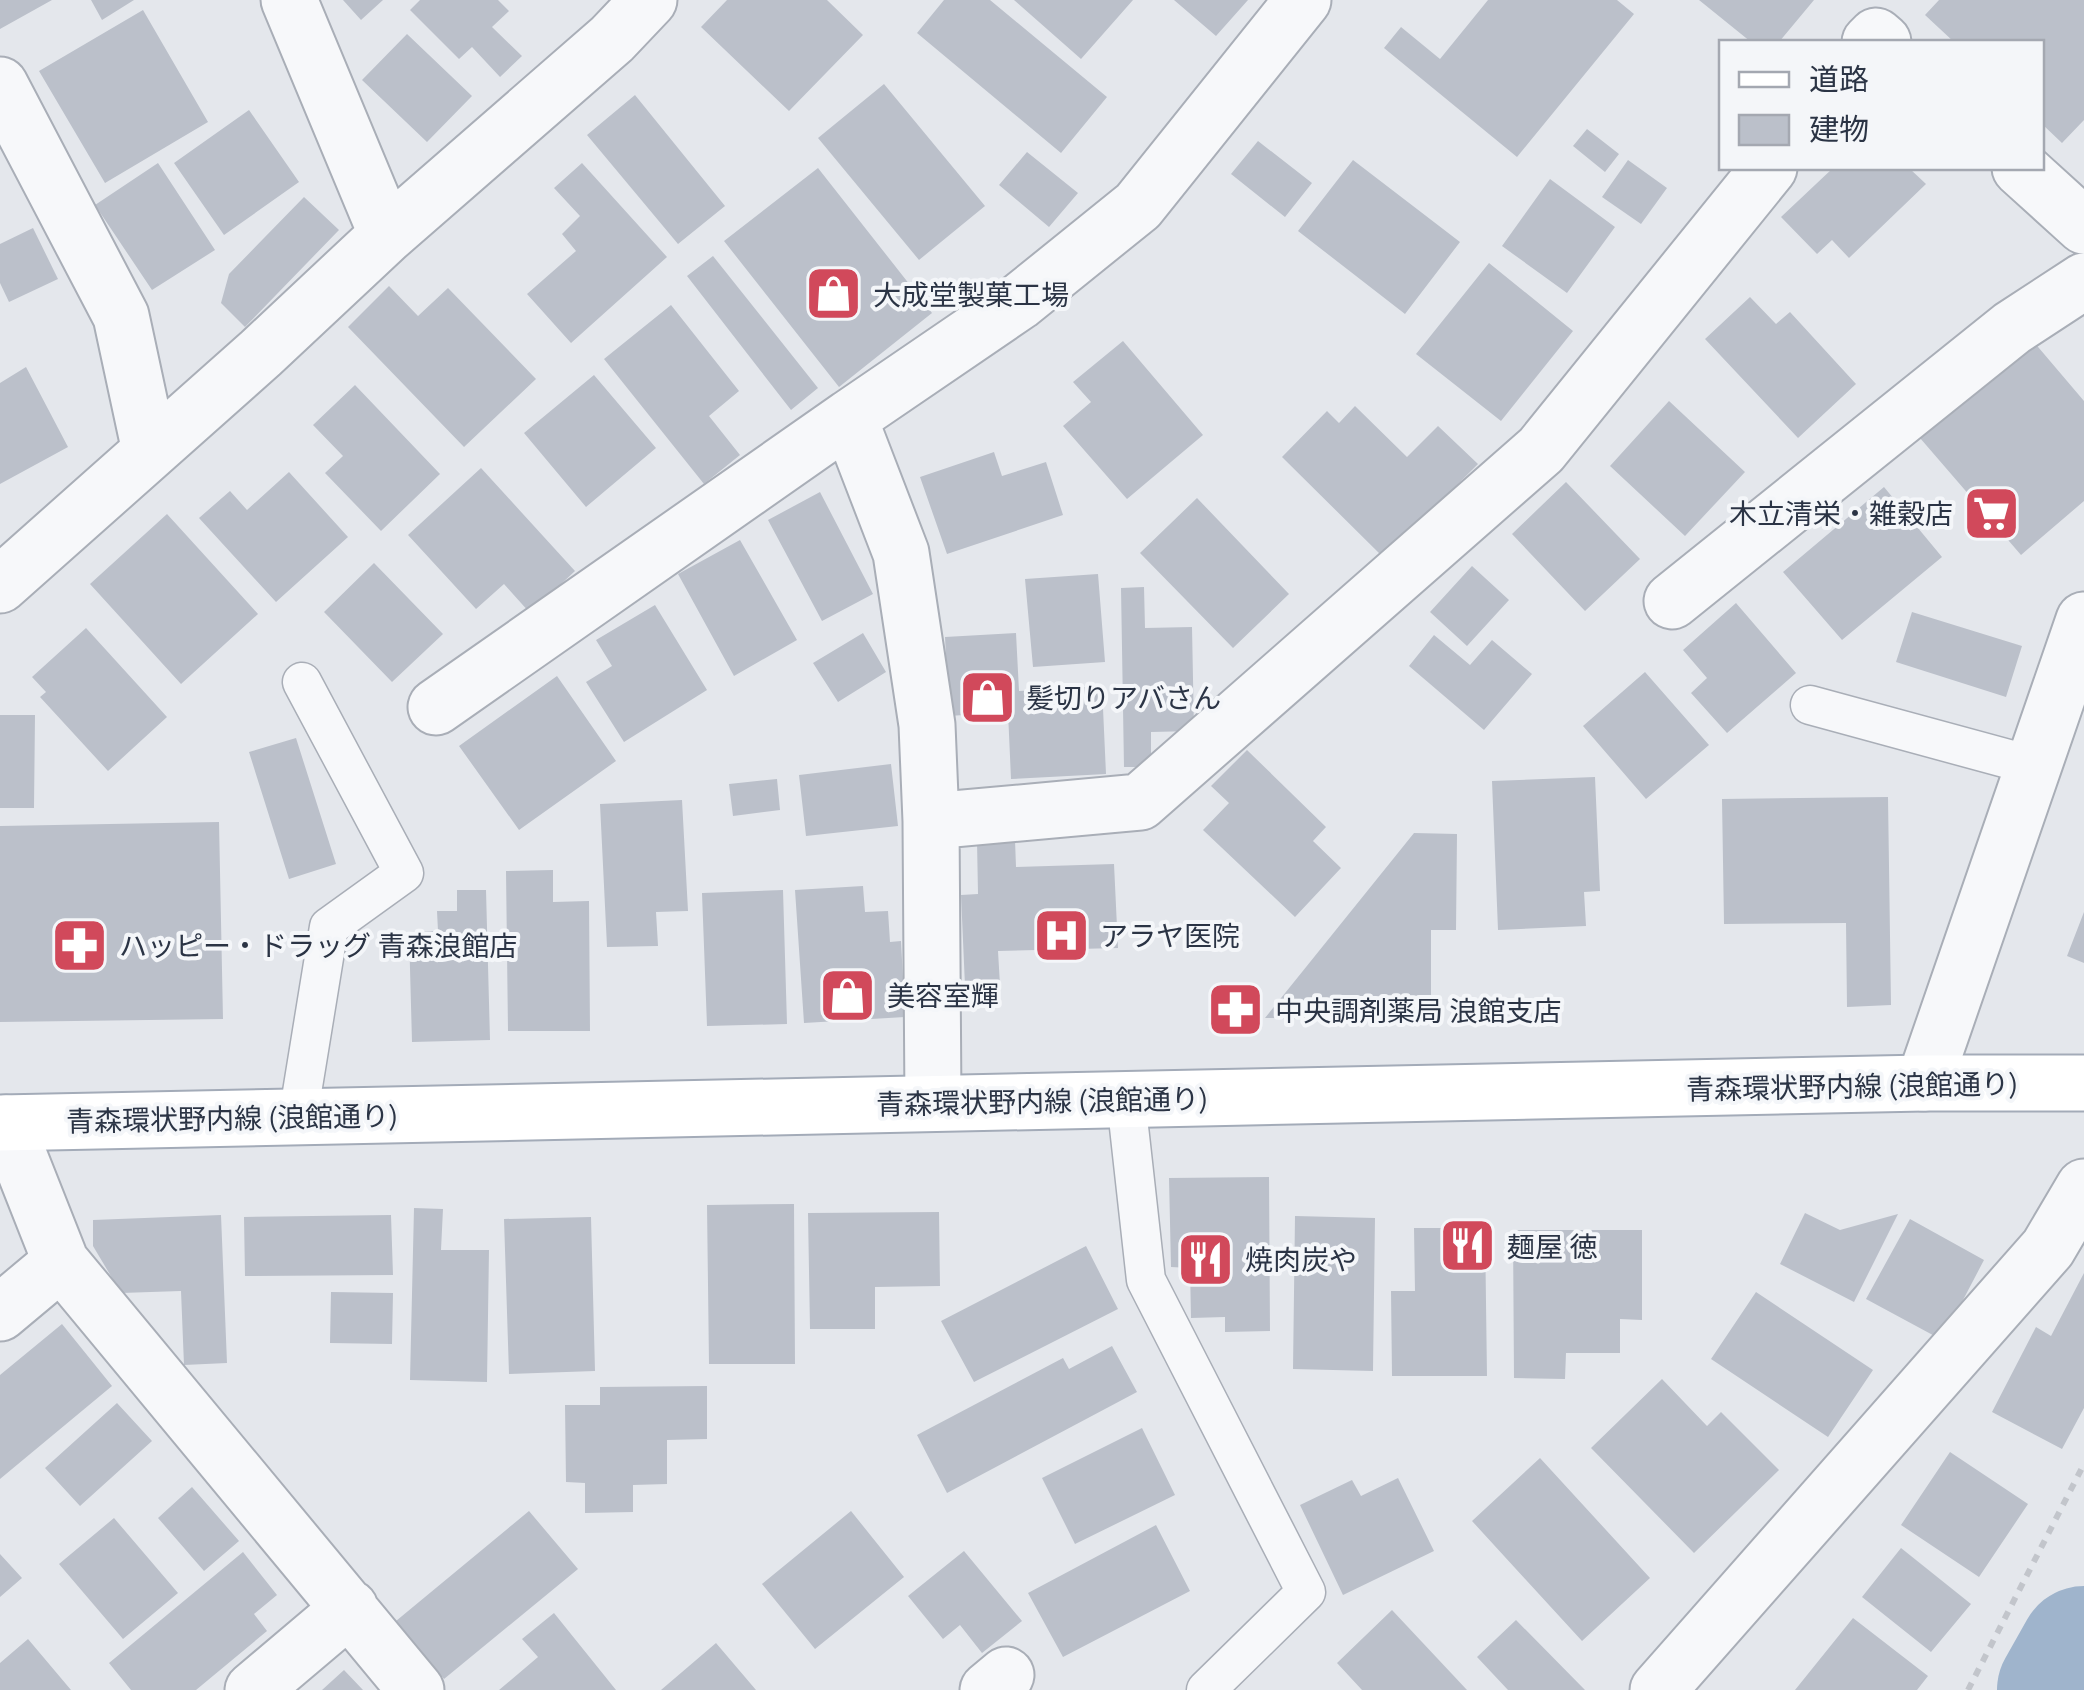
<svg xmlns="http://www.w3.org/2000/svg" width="2084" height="1690" viewBox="0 0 2084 1690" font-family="Ubuntu,'Noto Sans JP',sans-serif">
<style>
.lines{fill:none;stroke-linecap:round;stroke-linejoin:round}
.river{stroke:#9fb4cc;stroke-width:130}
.building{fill:#bbc0ca}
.lane-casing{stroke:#a9aeb7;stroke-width:41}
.street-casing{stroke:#a9aeb7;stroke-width:59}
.primary-casing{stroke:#a3abb8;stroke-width:59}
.path{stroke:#c2c5cb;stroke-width:6;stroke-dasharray:8 8;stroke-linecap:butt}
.lane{stroke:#f7f8fa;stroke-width:38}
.street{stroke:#f7f8fa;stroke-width:55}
.primary{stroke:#fff;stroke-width:55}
.labels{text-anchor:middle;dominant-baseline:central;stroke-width:8;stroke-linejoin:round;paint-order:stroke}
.poi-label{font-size:28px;fill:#2b3445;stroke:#f4f6f9;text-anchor:start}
.street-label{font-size:28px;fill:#2b3445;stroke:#f4f6f9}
</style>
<rect width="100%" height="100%" fill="#e4e7ec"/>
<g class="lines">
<path class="river" d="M2062,1690L2084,1651"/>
</g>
<path class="building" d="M0,0H52L0,29Z
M91,0H134L102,20Z
M343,0H383L361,20Z
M420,0H498L509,11L492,27L522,56L500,77L472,47L459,59L410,10Z
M727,0H827L863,35L789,111L701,27Z
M944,0H990L1107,97L1061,153L917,33Z
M1014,0H1133L1081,59Z
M1174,0H1248L1216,36Z
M1488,0H1617L1634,14L1517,157L1384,48L1401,27L1440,59Z
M1699,0H1814L1779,42H1751Z
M1939,0H2084V120L2062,143L2042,124V42H1954L1925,15Z
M143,10L208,122L105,183L39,71Z
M407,34L472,96L427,142L362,80Z
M884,84L985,206L919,260L818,138Z
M635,95L725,206L678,244L587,135Z
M249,110L299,182L224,235L174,163Z
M1587,129L1619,154L1605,172L1573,146Z
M1258,141L1312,183L1285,217L1231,174Z
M1027,152L1078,193L1049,227L999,185Z
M1353,160L1460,242L1405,314L1298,231Z
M1628,160L1667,188L1641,224L1602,197Z
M158,163L215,250L152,290L95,205Z
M582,163L667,257L571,343L527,294L576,251L562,234L580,216L554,188Z
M818,168L932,313L839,387L724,241Z
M1833,168H1909L1926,184L1849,258L1832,240L1817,254L1781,217Z
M1550,179L1615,227L1567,293L1502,246Z
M304,197L339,230L245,327L221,303L229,274Z
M33,228L58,279L9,302L0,283V244Z
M713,256L818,388L791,410L687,276Z
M1489,263L1573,331L1501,421L1416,354Z
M389,286L418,316L448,288L536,379L464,447L348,327Z
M1750,297L1776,324L1790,312L1856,384L1798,438L1705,339Z
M671,305L739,391L709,416L740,455L704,484L604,359Z
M1123,341L1203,435L1127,499L1063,426L1091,402L1073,382Z
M2033,341L2084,401V501L2021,555L1920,438Z
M26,367L68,447L0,484V383Z
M594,375L656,448L586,507L524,433Z
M355,385L440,474L381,531L325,473L343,456L313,425Z
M1669,401L1745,472L1685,536L1610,466Z
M1355,406L1407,457L1438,426L1478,464L1384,558L1282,457L1327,411L1339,423Z
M994,452L1002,476L1046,462L1063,515L947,554L920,477Z
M481,468L575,571L530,613L504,584L476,609L408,535Z
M289,472L348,537L276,602L199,518L230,491L247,510Z
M1566,482L1640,559L1585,611L1512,534Z
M1884,487L1942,557L1842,640L1783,572Z
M820,492L873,594L822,621L768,520Z
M1197,498L1289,594L1233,648L1140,553Z
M167,514L258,614L181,684L90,584Z
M740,540L797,640L734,676L678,574Z
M374,563L443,634L392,682L324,612Z
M1472,566L1509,600L1467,646L1430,612Z
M1098,574L1105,662L1033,667L1025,579Z
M1144,587L1145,628L1192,627L1194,731L1151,732V767H1124L1121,588Z
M1736,603L1796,673L1727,733L1691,693L1707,678L1683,650Z
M655,605L707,690L624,742L586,682L612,666L596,640Z
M1912,612L2022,646L2006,697L1896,662Z
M86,628L167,717L108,771L40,697L46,692L32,677Z
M863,633L886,672L838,702L813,663Z
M1016,633L1019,691L1102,686L1106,774L1011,779L1008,712L949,716L945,637Z
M1434,635L1470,665L1492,640L1532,674L1484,730L1409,666Z
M1645,672L1709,745L1646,799L1583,726Z
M557,676L616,761L519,830L459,746Z
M0,715H35L34,808H0Z
M296,738L336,864L289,879L249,752Z
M1247,750L1326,827L1313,841L1341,868L1295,917L1203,830L1229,803L1211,786Z
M891,764L898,826L806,836L799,775Z
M1595,777L1600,891L1584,892L1586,926L1498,930L1492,781Z
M777,779L780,810L733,816L729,784Z
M1888,797L1891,1005L1847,1007L1846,923L1724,924L1722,799Z
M682,800L688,911L656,912L658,946L607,947L600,804Z
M219,822L223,1019L0,1022V826Z
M1414,833L1457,834L1456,930H1431V1020L1265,1018Z
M1015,840L1016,867L1114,864L1118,948L998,951L1000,985L965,986L961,895L978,894L977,841Z
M553,870V902L589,901L590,1031H508L506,871Z
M863,886L865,912L888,911L890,942L901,941L905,1017L804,1023L795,890Z
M457,890H486L490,1040L412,1042L409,932L438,931L437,911H457Z
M783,890L787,1024L707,1026L702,893Z
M2084,912V963L2067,956Z
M1269,1177L1270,1331L1225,1332V1317L1191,1318L1190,1268L1171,1267L1169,1178Z
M794,1204L795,1364H709L707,1205Z
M414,1208L443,1209L441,1250H489L487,1382L410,1380Z
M939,1212L940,1286L875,1287V1329H810L808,1213Z
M1805,1213L1840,1230L1898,1214L1854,1302L1780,1264Z
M221,1215L227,1363L184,1365L181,1291L121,1293L93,1246V1220Z
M391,1215L393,1275L245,1276L244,1217Z
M1295,1216L1375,1218L1373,1371L1293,1369Z
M591,1217L595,1371L509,1374L504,1219Z
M1910,1219L1984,1260L1942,1340L1866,1299Z
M1414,1228H1485L1487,1376H1392L1391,1291H1415Z
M1513,1230H1642V1320L1620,1319V1353H1566L1565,1379L1514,1378Z
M1086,1246L1118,1309L974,1382L941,1321Z
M2084,1273V1408L2062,1449L1992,1412L2036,1327L2051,1336Z
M331,1292L393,1293L392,1344L330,1343Z
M1756,1292L1873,1370L1828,1437L1711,1359Z
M62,1324L112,1386L0,1479V1375Z
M1112,1346L1137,1392L947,1493L917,1435L1063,1358L1069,1369Z
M1662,1379L1707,1426L1721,1412L1779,1470L1694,1553L1591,1448Z
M707,1386V1439L667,1440V1484L633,1485V1512L585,1513V1483L566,1482L565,1405H600V1387Z
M117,1403L152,1441L80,1506L45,1468Z
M1142,1428L1175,1495L1075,1544L1042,1478Z
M1950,1452L2028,1504L1979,1577L1901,1525Z
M1540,1458L1650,1578L1582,1641L1472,1521Z
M1398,1478L1434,1551L1343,1595L1300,1505L1352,1480L1361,1496Z
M192,1487L239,1541L204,1571L158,1518Z
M529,1511L578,1569L444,1679L396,1621Z
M851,1511L904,1577L815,1649L762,1584Z
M114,1518L178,1593L123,1639L59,1564Z
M1156,1525L1190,1591L1063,1657L1028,1593Z
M1901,1548L1971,1604L1931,1652L1862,1597Z
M964,1551L1022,1621L982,1653L960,1625L943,1639L908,1596Z
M243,1552L277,1595L254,1614L267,1631L196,1690H131L109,1663Z
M0,1554L22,1578L0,1597Z
M1392,1610L1467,1690H1362L1337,1663Z
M554,1613L616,1690H499L538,1657L522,1639Z
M1853,1618L1928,1676L1917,1690H1795Z
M1516,1620L1585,1690H1508L1477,1657Z
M28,1639L71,1690H0V1663Z
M716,1643L756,1690H661Z
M344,1670L363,1690H322Z"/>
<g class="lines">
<defs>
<path id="lane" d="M1810,705L2034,766
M1126,1100L1146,1280L1306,1592L1206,1690
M298,1117L329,927L404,873L302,682"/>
<path id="street" d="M289,0L387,235
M1870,42L1876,36L1883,42
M0,85L121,316L150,451
M2020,168L2084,226
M0,585L261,353L387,235L612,39L649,0
M1672,601L2012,328L2084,281
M436,707L849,418
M931,821L1140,802L1541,450L1769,168
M1924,1083L2084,620
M933,1103L931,821L927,725L901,553L849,418L1019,302L1138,206L1303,0
M61,1262L416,1690
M0,1313L61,1262L6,1123
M253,1690L350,1608
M988,1690L1006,1675
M1658,1690L2048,1248L2084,1187"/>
<path id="primary" d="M0,1123L1924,1083H2084"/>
</defs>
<use href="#lane" class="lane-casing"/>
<use href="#street" class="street-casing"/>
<use href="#primary" class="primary-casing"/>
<path class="path" d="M1968,1690L2084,1464"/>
<use href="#lane" class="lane"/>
<use href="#street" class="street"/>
<use href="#primary" class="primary"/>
</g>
<defs>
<symbol id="shop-square" viewBox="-11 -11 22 22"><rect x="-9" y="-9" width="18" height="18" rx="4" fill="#d1495b" stroke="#f4f6f9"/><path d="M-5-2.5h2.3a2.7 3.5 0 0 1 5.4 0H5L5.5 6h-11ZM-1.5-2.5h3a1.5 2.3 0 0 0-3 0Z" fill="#fff"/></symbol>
<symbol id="supermarket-square" viewBox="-11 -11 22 22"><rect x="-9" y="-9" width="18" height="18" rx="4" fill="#d1495b" stroke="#f4f6f9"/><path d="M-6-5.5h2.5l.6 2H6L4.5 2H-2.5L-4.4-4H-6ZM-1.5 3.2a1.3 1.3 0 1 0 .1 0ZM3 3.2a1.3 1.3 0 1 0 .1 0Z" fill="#fff"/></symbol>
<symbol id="hospital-square" viewBox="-11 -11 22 22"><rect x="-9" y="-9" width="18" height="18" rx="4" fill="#d1495b" stroke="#f4f6f9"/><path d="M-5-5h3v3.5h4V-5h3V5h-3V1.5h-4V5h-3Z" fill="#fff"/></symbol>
<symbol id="pharmacy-square" viewBox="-11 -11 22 22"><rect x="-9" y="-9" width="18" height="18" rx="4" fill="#d1495b" stroke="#f4f6f9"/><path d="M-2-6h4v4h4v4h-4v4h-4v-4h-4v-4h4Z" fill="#fff"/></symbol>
<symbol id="restaurant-square" viewBox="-11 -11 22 22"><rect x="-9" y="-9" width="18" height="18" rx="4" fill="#d1495b" stroke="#f4f6f9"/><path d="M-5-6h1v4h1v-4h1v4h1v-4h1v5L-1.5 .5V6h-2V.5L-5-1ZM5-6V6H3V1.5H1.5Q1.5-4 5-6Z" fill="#fff"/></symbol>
</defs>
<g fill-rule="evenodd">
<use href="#shop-square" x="802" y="262" width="63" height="63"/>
<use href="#supermarket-square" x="1960" y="482" width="63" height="63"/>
<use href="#shop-square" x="956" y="666" width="63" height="63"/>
<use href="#hospital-square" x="1030" y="904" width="63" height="63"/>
<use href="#pharmacy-square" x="48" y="914" width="63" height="63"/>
<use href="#shop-square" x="816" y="964" width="63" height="63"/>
<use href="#pharmacy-square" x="1204" y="978" width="63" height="63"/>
<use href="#restaurant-square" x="1436" y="1214" width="63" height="63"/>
<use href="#restaurant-square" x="1174" y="1228" width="63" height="63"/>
</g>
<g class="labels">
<g class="poi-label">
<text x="873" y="294">大成堂製菓工場</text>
<text x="1953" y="513" text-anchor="end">木立清栄・雑穀店</text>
<text x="1026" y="697">髪切りアバさん</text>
<text x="1100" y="935">アラヤ医院</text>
<text x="119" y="945">ハッピー・ドラッグ 青森浪館店</text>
<text x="887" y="995">美容室輝</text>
<text x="1275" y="1010">中央調剤薬局 浪館支店</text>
<text x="1507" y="1246">麺屋 徳</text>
<text x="1245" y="1259">焼肉炭や</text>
</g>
<g class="street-label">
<text transform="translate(1852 1086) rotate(-1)">青森環状野内線 (浪館通り)</text>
<text transform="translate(1042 1101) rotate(-1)">青森環状野内線 (浪館通り)</text>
<text transform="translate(232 1118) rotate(-1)">青森環状野内線 (浪館通り)</text>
</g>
</g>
<rect x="1719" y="40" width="325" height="130" fill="#f4f6f9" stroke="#a4a8b1" stroke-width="2.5"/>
<rect x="1739" y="72" width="50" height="15" fill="#ffffff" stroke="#a4a8b1" stroke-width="2.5"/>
<text x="1809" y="90" font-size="30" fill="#2b3445">道路</text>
<rect x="1739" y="115" width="50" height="30" fill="#bbc0ca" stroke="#a4a8b1" stroke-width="2.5"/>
<text x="1809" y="140" font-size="30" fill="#2b3445">建物</text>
</svg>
